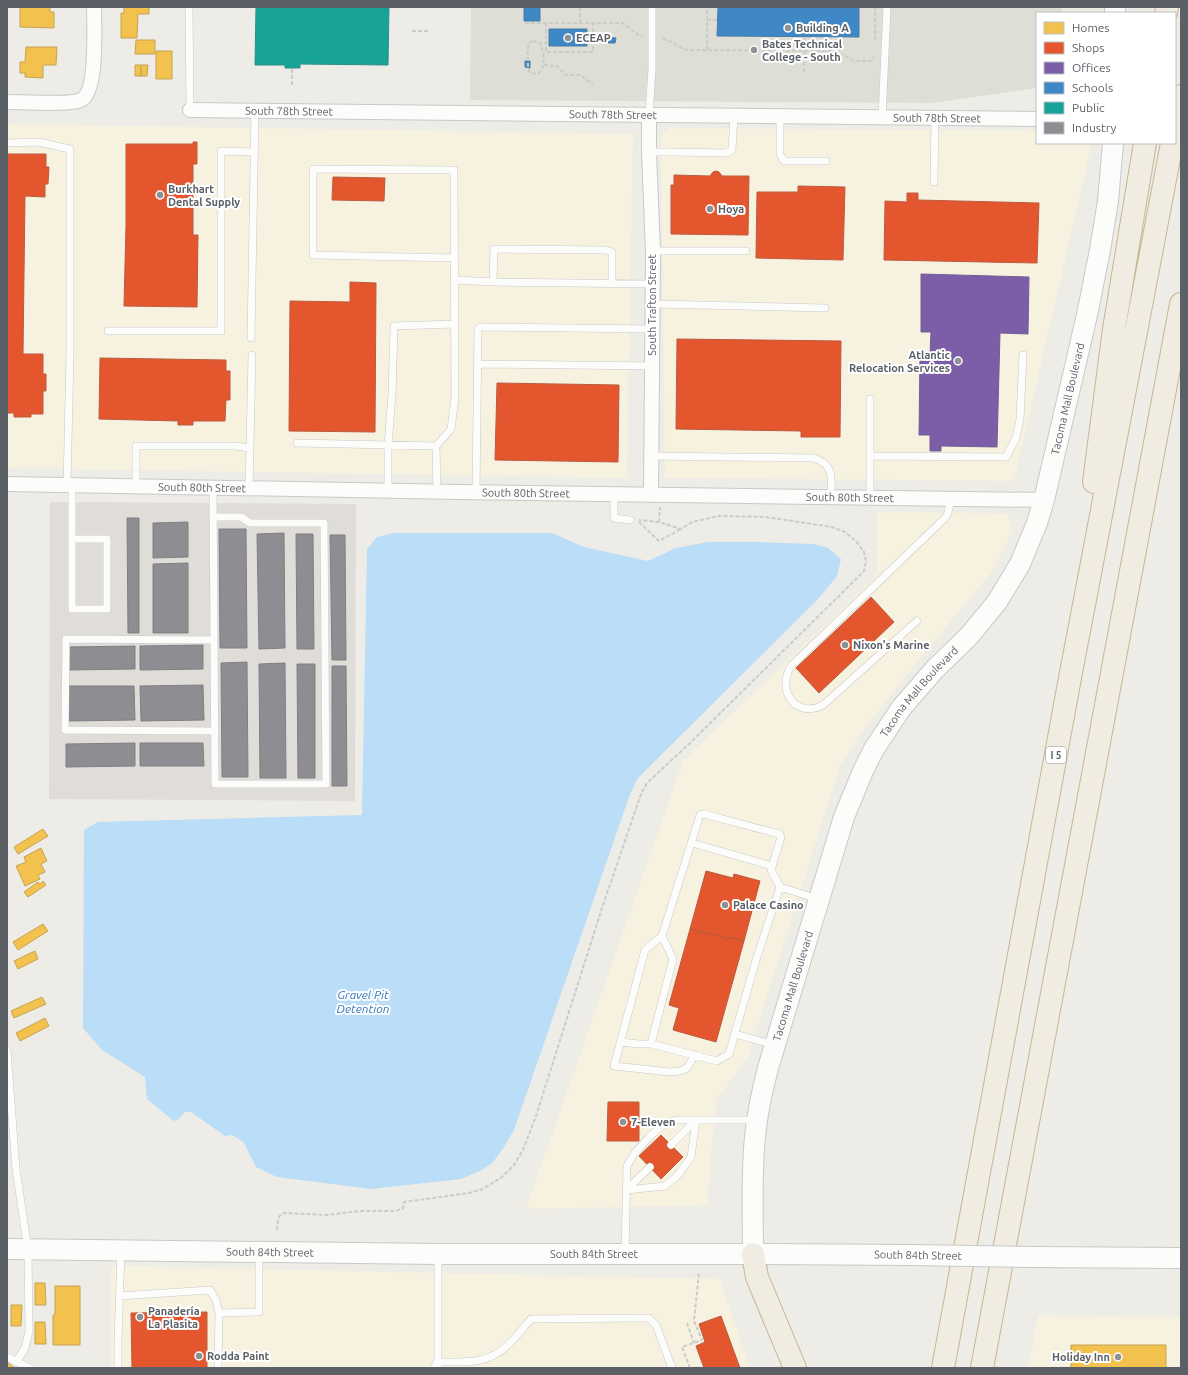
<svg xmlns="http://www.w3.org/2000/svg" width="1188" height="1375" viewBox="0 0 1188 1375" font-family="Ubuntu,sans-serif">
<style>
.commercial{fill:#f7f2df}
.industrial{fill:#e0ddd9}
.education{fill:#dfded6}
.water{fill:#baddf8}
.homes{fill:#f2c14e;stroke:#c5a455}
.shops{fill:#e4572e;stroke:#bb5a3f}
.offices{fill:#7b5ea7;stroke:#715f94}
.schools{fill:#3f88c5;stroke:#477ca8}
.public{fill:#17a398;stroke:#2b8f89}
.industry{fill:#8d8d92;stroke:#7e8085}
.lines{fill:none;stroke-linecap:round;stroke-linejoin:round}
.service-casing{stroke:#c8c9c8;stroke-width:8}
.minor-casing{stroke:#c8c9c8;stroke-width:16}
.secondary-casing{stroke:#c8cac8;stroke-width:22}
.motorway-casing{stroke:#c5b693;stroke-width:24}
.path{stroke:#c8cdc9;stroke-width:2;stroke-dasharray:4 2;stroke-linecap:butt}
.service{stroke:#fcfcfb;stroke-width:7}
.minor{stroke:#fcfcfb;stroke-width:14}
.secondary{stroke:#fcfcfb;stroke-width:20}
.motorway{stroke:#f0ece1;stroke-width:22}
.secondary-bridge-casing{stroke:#c8cac8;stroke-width:22;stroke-linecap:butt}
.secondary-bridge{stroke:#fcfcfb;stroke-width:20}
.poi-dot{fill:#8e9193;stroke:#fff;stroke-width:1.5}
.labels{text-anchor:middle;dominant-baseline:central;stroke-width:4;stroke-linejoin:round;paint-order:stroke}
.shield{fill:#fff;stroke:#8c9094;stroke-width:1}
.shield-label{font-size:10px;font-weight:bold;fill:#5b6066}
.poi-label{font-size:11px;font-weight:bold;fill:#5b6066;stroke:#fff;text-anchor:start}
.street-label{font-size:11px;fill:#5b6066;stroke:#fff}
.water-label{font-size:12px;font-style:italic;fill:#3576bd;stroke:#fff}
</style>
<rect width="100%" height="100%" fill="#edece6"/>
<path class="commercial" d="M7,124L633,134L627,478L7,468Z
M670,128L1037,131V143H1089L1091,147L1014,481L665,478L661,145L662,134Z
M877,512L990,513L1008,515L1012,531L995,568L912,668L861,733L840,766L747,1059L716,1100L707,1205L526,1209L683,761L877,575Z
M111,1266L720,1279L750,1368H111Z
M1038,1315L1181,1317V1368H1028Z"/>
<path class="industrial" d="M50,502L356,504L355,801L49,799Z"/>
<path class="education" d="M471,7H1062V13H1037V88L932,103L470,100Z"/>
<path class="water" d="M393,533H552L584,547L648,561L676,548L708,542H754L814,544L828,548L841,559L837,576L819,598L637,779L629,797L514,1130L504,1147L493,1162L482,1170L461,1179L371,1189L277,1177L256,1167L244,1143L239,1139L232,1135L225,1136L191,1112H185L179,1119L174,1121L147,1099L145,1077L102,1050L83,1028L84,830L98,822L362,815L367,549L377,537Z"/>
<path class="homes" d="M20,7H50V12H54V28L20,27Z
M124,7H149V14H138L137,38H121V13H124Z
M136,40H155V54H135Z
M26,47H57L56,65H43V78L25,77V73H20V62H25Z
M156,51H172V79H156Z
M135,65H141V76H135Z
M141,65H148L147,76H141Z
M43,829L48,836L18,854L14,847Z
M41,848L47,861L41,864L45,872L38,875L40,879L25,886L16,866L26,862L24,857Z
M43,881L46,885L28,897L24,892L38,882L40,884Z
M43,924L48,931L18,950L13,942Z
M35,951L38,959L18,969L14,961Z
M42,997L46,1004L14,1018L11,1011Z
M45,1018L49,1026L20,1041L16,1033Z
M35,1283H45L46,1305H35Z
M55,1286H80V1345H53V1315H55Z
M11,1305H22L21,1326H11Z
M35,1322H45L46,1344H35Z
M1071,1345H1166V1368H1071Z
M7,1362L15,1368H7Z"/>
<path class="shops" d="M193,142H197V164H193V235H198L197,307L124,306L126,225V144H193Z
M7,154H46V167H49L48,184H45V197L25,196L23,354H43V374H46V391H43V414H31V417H14V413H7Z
M716,171L719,172L722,176H749L748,235L671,234V185H674V175L710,176L713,172Z
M333,177L385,178L384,201L332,200Z
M798,186L845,187L843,260L756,258L757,192H798Z
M907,193H918V200L1039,203L1037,263L884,260L885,201L907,202Z
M350,282L376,283L375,432L289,431L290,301L350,302Z
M677,339L841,341L840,437H801V431L676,429Z
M100,358L226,360V371H230V400H226L225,421H193V425H178V421L99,419Z
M497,383L619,385L618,462L495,460Z
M871,597L894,622L819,693L796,668Z
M706,871L733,878L734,874L760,881L744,941L729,937V939L690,929Z
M690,929L729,939V937L744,941L716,1042L673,1030L679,1008L669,1005Z
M608,1102H639V1141H607Z
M661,1135L683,1157L661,1179L639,1156Z
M207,1312V1368H132L131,1313Z
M721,1316L740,1368H704L696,1346L705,1342L699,1324Z"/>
<path class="offices" d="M921,274L1029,277L1028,334L1000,333L997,447L941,446V451H930V435H919L920,355H930L931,332H921Z"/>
<path class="schools" d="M524,7H540V21H524Z
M718,7H859V37L717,36Z
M549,29H587V46H549Z
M608,37L616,38L615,43H608Z
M525,61H530V68L525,67Z"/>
<path class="public" d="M256,7H389L388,65L300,64V68H285V65H255Z"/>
<path class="industry" d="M127,518H139V633H128Z
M188,522V557L153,558V523Z
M219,529H246L247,648H220Z
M284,533L285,648L259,649L257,534Z
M296,534H313L314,649H297Z
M330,535H345L346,660H332Z
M188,563V633H153V564Z
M203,645V669L140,670V646Z
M135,646V669L69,670L68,647Z
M247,662L248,777H222L221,663Z
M285,663L286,778H260L259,664Z
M297,664H315V778H298Z
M332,666H346L347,786H332Z
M203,685L204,720L141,721L140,686Z
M69,686H134L135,720L69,721Z
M135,743V766L66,767V744Z
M140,743H203L204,766H140Z"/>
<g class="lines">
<defs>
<path id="service" d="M189,7L190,110
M649,115L652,69V7
M780,117V154L784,161H826
M882,118L887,7
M7,143L38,142L70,149V354L67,485
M649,152H673L726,153L732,150L734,116
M934,182L935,118
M653,251H746
M454,280L493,282
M612,283V252L606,250L494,249L493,282L653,284
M652,304L825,308
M108,331H221V151L255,152
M251,338L255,111
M478,364L652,366
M297,443L436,446
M652,456L814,458C835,465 831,478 831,496
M870,456L1006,457L1016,438L1020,419L1023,355
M136,487V446H235L250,448
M213,488L215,784H326L324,523H250L241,517H213
M249,489L252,355
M388,491V445L392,395L394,326L455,324
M437,492L436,446L451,429L455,397L454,170L313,169V255L454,258
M476,493L478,329L481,327L652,329
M614,494V518L630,520
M870,497V399
M72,539H107V609H72V486
M917,621L823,705C796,719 776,691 791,666L945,518L948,513L951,498
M214,640L66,639L65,730L214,731
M692,843L772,866
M780,887L818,899
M735,1034L774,1045
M620,1042L639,1044H651L717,1061L729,1054L756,960L780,887L771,870L781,837L779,834L704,814L700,815L662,936L645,950L614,1066L670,1072L680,1071L687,1068L695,1055
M651,1044L673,959L662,936
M7,1050L16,1169L28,1250L29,1331L25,1348L16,1362
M671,1145L696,1120
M626,1190L665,1186L678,1175L691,1157L696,1120
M626,1190L650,1167
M625,1254L627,1166L635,1153L649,1137L663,1125L676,1120H755
M119,1296L210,1290L216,1300L219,1313L218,1368
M219,1313L259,1312V1254
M7,1357L30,1368
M438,1366V1254
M118,1368V1341L121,1251
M434,1368L437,1362C466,1362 489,1365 510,1343C518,1335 524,1327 531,1319L637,1318H649L656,1325L672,1368"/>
<g id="minor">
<path d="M7,102C22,102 70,105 81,100C98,92 94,24 94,7"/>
<path id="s1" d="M190,110L1037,119"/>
<path d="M649,115V152L653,251L651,494"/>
<path id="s2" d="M7,484L460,492L1044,500"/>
</g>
<g id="secondary">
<path d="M1115,7V13"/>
<path id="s3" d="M7,1249L438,1254H753L911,1255"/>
<path id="s4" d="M753,1254C753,1215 751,1176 755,1137C757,1114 762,1091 768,1068L844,817L863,771L874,749L902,707L935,669L969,636L997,602L1020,564L1037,523L1044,500L1087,315L1100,250L1108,201L1113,143"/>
<path d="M1033,1257L1181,1258"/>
</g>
<path id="motorway" d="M1166,13L1167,7
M1175,127L1181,96
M1094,482L1114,329L1145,143
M753,1254L757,1277L795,1368
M943,1368L1070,678L1172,143
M982,1368L1181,304"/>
</defs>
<use href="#service" class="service-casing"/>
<use href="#minor" class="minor-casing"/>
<use href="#secondary" class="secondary-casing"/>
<use href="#motorway" class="motorway-casing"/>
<path class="path" d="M707,20H718
M525,23H622L642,37
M546,23V52H593V23
M580,23V7
M412,31H430
M663,38L687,50L833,51L855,61H871L874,57
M875,40V7
M533,41L540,43C544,52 546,66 539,73L535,74L529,71C527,63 527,51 529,43Z
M707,50V7
M544,65L557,66L566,75H580L593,84
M292,69V87
M804,72L805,37
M639,522L659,541L681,529
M659,522L660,507
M277,1230C278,1221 277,1214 286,1213L326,1215L360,1211H396L403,1208L404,1202L469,1193L483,1189L502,1177L514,1165L523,1150L536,1116L602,908L641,794L647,783L690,743L849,586L864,571L866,561L864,552L857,542L845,532L832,527L766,517L719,516L692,522L681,529L659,522L639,520
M687,1323L694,1343
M690,1368L682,1347L702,1340L694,1321L699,1272"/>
<use href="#service" class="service"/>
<use href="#minor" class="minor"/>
<use href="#secondary" class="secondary"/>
<use href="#motorway" class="motorway"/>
<defs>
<path id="secondary-bridge" d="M911,1255L1033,1257"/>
</defs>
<use href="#secondary-bridge" class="secondary-bridge-casing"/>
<use href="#secondary-bridge" class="secondary-bridge"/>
</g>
<g class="poi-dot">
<circle cx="788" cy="28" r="4"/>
<circle cx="568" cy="38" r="4"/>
<circle cx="754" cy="50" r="4"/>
<circle cx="160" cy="195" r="4"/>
<circle cx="710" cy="209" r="4"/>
<circle cx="958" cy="361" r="4"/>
<circle cx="845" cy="645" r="4"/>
<circle cx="725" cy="905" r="4"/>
<circle cx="623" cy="1122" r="4"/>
<circle cx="140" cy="1317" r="4"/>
<circle cx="199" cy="1356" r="4"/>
<circle cx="1118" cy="1357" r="4"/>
</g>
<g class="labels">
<rect class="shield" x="1046" y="747" width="20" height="16" rx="3"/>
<g class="shield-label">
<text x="1056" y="755">I 5</text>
</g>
<g class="poi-label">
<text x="796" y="28">Building A</text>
<text x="576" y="38">ECEAP</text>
<text x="762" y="44">Bates Technical<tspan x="762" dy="13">College - South</tspan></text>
<text x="168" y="189">Burkhart<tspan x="168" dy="13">Dental Supply</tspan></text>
<text x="718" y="209">Hoya</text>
<text x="950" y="355" text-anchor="end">Atlantic<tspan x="950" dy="13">Relocation Services</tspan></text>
<text x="853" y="645">Nixon's Marine</text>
<text x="733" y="905">Palace Casino</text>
<text x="631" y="1122">7-Eleven</text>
<text x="148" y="1311">Panadería<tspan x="148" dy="13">La Plasita</tspan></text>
<text x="207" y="1356">Rodda Paint</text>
<text x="1110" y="1357" text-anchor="end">Holiday Inn</text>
</g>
<g class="street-label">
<text stroke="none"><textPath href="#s1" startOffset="99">South 78th Street</textPath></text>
<text stroke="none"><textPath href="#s1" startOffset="423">South 78th Street</textPath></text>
<text stroke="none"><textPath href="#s1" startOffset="747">South 78th Street</textPath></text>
<text transform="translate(652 305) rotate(-90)">South Trafton Street</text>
<text stroke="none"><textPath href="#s4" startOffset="933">Tacoma Mall Boulevard</textPath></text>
<text stroke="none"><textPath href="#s2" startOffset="195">South 80th Street</textPath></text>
<text stroke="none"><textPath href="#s2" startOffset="519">South 80th Street</textPath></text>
<text stroke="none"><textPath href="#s2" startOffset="843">South 80th Street</textPath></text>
<text stroke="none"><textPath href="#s4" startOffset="597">Tacoma Mall Boulevard</textPath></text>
<text stroke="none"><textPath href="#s4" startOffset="273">Tacoma Mall Boulevard</textPath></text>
<text stroke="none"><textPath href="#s3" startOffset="263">South 84th Street</textPath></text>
<text stroke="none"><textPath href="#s3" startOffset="587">South 84th Street</textPath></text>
<text transform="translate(918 1255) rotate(1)">South 84th Street</text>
</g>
<g class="water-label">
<text x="363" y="994">Gravel Pit<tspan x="363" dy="14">Detention</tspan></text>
</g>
</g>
<rect width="1188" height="1375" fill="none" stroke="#5b6066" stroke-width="16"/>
<rect x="1036" y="12" width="140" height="132" fill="#ffffff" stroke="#bdbfc2"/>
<rect x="1044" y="22" width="20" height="12" fill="#f2c14e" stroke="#bdbfc2"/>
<text x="1072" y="32" font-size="12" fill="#5b6066">Homes</text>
<rect x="1044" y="42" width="20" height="12" fill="#e4572e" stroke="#bdbfc2"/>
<text x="1072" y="52" font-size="12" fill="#5b6066">Shops</text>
<rect x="1044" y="62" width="20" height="12" fill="#7b5ea7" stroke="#bdbfc2"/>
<text x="1072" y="72" font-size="12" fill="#5b6066">Offices</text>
<rect x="1044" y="82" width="20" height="12" fill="#3f88c5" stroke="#bdbfc2"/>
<text x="1072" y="92" font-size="12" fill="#5b6066">Schools</text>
<rect x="1044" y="102" width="20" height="12" fill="#17a398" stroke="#bdbfc2"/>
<text x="1072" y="112" font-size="12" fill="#5b6066">Public</text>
<rect x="1044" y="122" width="20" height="12" fill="#8d8d92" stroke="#bdbfc2"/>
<text x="1072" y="132" font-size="12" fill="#5b6066">Industry</text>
</svg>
